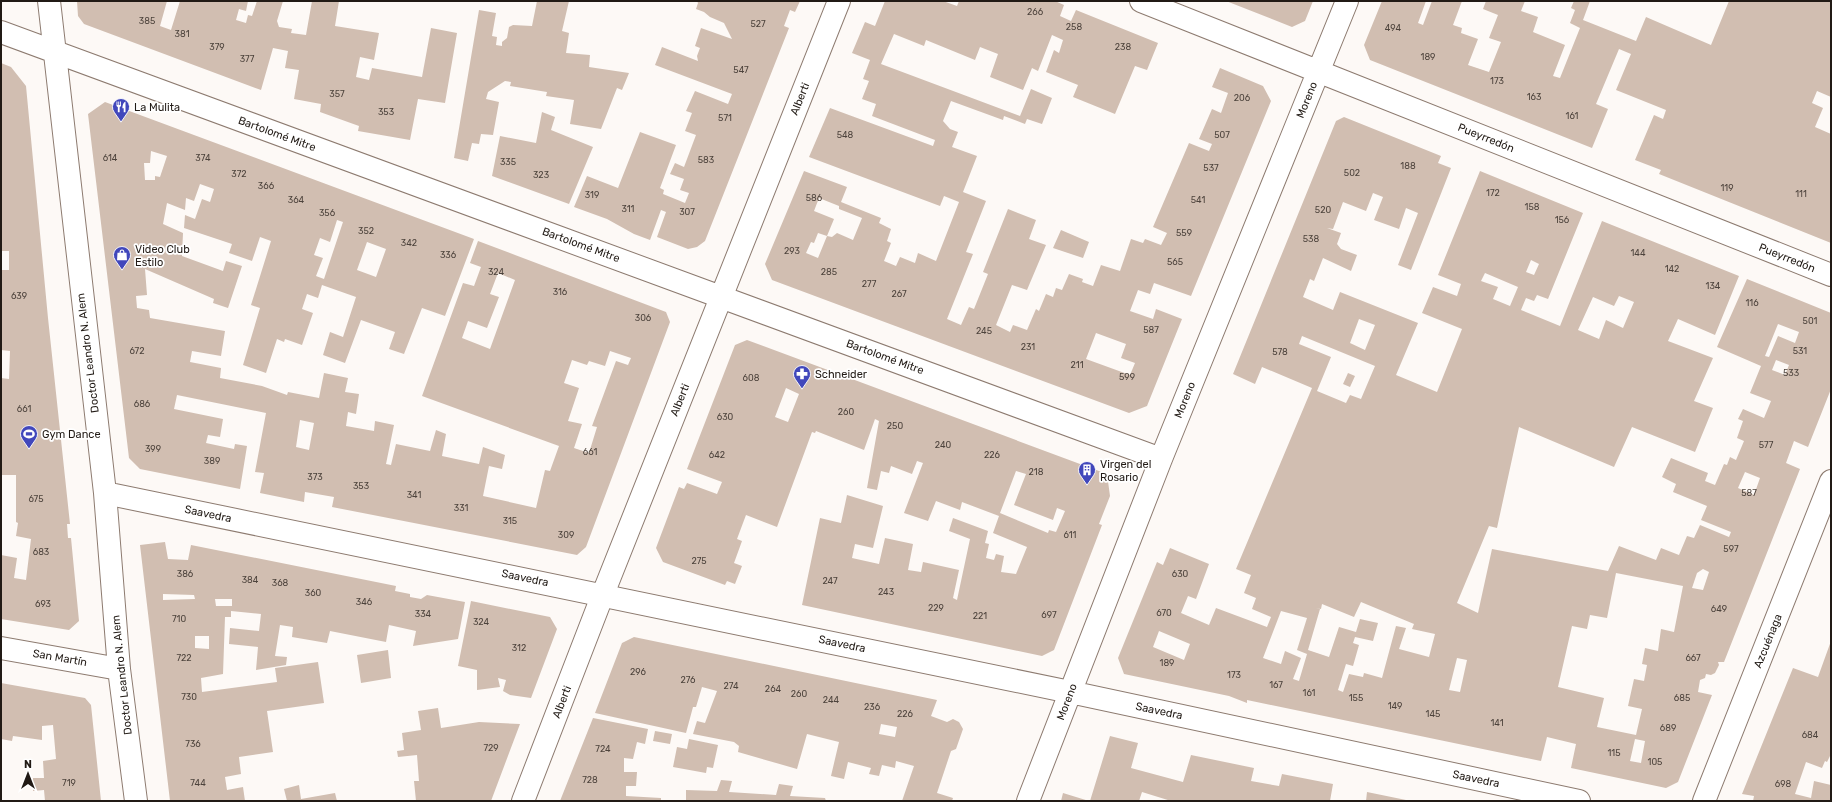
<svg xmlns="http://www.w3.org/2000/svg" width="1832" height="802" viewBox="0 0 1832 802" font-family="Rubik,sans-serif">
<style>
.building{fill:#d1beb1;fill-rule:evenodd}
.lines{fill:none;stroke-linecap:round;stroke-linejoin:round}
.minor-casing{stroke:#8d7b70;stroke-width:24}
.minor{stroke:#fff;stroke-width:22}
.labels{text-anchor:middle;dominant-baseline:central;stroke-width:3.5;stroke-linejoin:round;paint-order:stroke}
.number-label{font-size:9px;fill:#4d433c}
.street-label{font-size:11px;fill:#211a15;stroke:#fff}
.poi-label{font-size:11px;fill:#211a15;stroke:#fff;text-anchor:start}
</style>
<rect width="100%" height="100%" fill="#fdf9f6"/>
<path class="building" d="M77,1H167L160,26L171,30L180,1H248L246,11L239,9L236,20L246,23L248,15L252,16L257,1H283L277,21L279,27L292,29L291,33L306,35L312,1H339L335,26L379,33L374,60L360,57L356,77L369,80L372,68L422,77L431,28L457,33L445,103L418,99L410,140L358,131L359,126L320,112L321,104L294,99L299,70L285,68L288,51L273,48L261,90L84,24L78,16Z
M537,1H569L562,31L569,33L566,53L590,55L589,67L629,73L622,90L617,88L601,129L570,124L574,100L546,96L547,92L510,86L511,82L505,81L488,92L486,99L499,102L493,135L481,134L479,144L472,143L468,161L454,158L479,10L496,13L492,36L497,37L496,45L502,46V42L507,38L509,27L513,25L532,26Z
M697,1H800L795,12L790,10L784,26L789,28L705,241L697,247L688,249L657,237L666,212L661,210L650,240L634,234L607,219L574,207L587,176L618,188L640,132L676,145L660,188L664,190L663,194L685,203L689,193L680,190L684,179L670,174L675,163L684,167L696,135L685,131L692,113L686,111L695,91L728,104L732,94L655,65L662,47L698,61L697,56L700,48L695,46L701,28L732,39L724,23L710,17L704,12L696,9L698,3Z
M885,1H943L957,6L959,1H1055L1064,5L1060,16L1071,21L1076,10L1158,43L1147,70L1135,66L1115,114L1073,97L1078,85L1046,72L1054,50L1059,53L1063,40L1052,35L1038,71L1032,68L1023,90L990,77L998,54L980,47L975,60L926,40L924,46L894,34L881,64L1020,116L1031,89L1052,98L1042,124L1027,119L1025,124L1004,116L1003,120L951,101L943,121L950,129L958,132L952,147L977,156L963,192L986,201L966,252L973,254L947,319L961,325L969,307L974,309L988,274L983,272L1008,209L1036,220L1029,239L1046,245L1027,290L1012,285L996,325L1010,332L1013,325L1027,330L1036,309L1039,311L1046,294L1053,297L1056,288L1062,290L1069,274L1083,279L1082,282L1093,286L1101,265L1120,271L1131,239L1143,243L1145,239L1161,245L1167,233L1153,227L1189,143L1209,151L1212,144L1199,139L1212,109L1221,113L1228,93L1212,87L1220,68L1263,86L1271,101L1191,296L1154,283L1150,294L1138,290L1130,311L1153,319L1156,309L1182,319L1147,406L1129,413L772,280L765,264L804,171L847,187L841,202L881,218L879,223L891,229L887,241L891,243L884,261L896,266L900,257L915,263L918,253L936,261L959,202L944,196L940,206L809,157L830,108L933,146L935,140L872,116L876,104L862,99L869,81L863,79L870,60L852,53L865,22L875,26ZM819,198L839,206V209L862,218L853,240L837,233L832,237L827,236L834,219L814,211ZM818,233L827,236L818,258L806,253L811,242L814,243ZM1096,333L1126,344L1121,358L1135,363L1130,375L1086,359Z
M1226,1H1313L1305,21L1292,27Z
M1382,1H1426L1418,23L1423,25L1432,1H1462L1453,25L1462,28L1461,33L1478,39L1468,65L1489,72L1501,42L1489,38L1498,15L1483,9L1486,1H1525L1521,11L1538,17L1533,32L1565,45L1553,76L1560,78L1580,28L1570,23L1575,10L1571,8L1574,1H1590L1583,20L1636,41L1646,17L1711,45L1729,1H1831V97L1817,91L1812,103L1823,108L1815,127L1831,134V243L1659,174L1661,170L1635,160L1654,115L1663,119L1666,110L1616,90L1631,54L1619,49L1596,104L1608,109L1592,148L1370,60L1364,45Z
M1,63L11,67L26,86L48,318L70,524H67L68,538H71L79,621L69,630L1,619V555L17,558L14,578L26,580L31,539L16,536L18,523L16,522V475H1V378L9,379L10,351L1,350V270H9V251H1Z
M105,102L474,239L445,316L422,308L404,354L389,349L395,332L361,320L345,363L323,355L330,332L343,337L356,297L322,285L318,298L307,294L302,309L313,313L302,345L285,339L284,342L277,339L266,373L243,365L260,308L251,305L271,241L260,237L252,261L229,253L232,244L184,228L185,215L195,219L202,199L210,202L214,189L200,184L194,201L186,198L185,210L167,203L163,224L183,233L182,256L223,271L226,261L242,266L228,308L213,303L214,299L145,269L147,295L136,296L137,308L149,310L150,318L225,331L221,356L192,351L190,362L221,368L220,378L262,386L287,395L288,392L319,398L324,373L348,378L345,392L359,394L356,414L348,412L346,426L374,431L375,421L394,425L386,464L391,465L396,444L430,451L436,430L446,434L442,456L479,464L483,447L505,455L502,469L489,466L483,496L536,508L545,470L550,471L559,446L422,396L463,283L474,286L481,267L470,263L478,241L666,312L670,322L586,547L577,555L332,507L334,497L305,492L304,502L260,493L264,473L255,472L266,413L177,395L174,409L223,419L220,437L208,435L206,443L234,449L235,444L247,446L240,489L140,469L129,458L88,114ZM151,151L167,156L160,177L155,176V180H145L144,163H150ZM337,220L343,222L324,279L316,276L323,258L314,255L320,238L330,242ZM367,242L386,249L376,277L357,270ZM498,273L515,280L490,349L462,338L468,321L487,328L499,297L490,294ZM610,351L631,358L628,365L616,361L592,426L597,427L589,453L574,448L582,424L568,421L579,388L564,383L572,360L587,365L589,361L605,366ZM300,420L314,423L309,450L296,447Z
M542,112L555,117L551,130L593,147L569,204L492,176L500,136L536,143Z
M1344,117L1441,156L1438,163L1451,168L1411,270L1398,265L1418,213L1406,208L1399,229L1374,220L1383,197L1373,193L1366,211L1343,202L1333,229L1327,228L1341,233L1337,244L1341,249L1357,255L1351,271L1323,258L1314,281L1310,279L1303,297L1333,310L1340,292L1418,323L1396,375L1437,392L1462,329L1422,313L1433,287L1457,296L1461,284L1438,275L1480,171L1583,213L1548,299L1537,295L1534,301L1526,298L1521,310L1560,326L1602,221L1739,276L1715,335L1678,319L1668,341L1713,358L1694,401L1713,408L1695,452L1632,427L1614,467L1519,427L1497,528L1489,526L1457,603L1478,613L1492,549L1608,571L1619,546L1656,560L1661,548L1679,555L1687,536L1694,538L1700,525L1729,537L1731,532L1701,520L1707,506L1673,492L1676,484L1662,477L1671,458L1708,473L1705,481L1715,485L1724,464L1727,465L1730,457L1736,460L1744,441L1737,438L1743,421L1738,419L1743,409L1764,418L1771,401L1750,393L1761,366L1717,347L1747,279L1831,313V389L1808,447L1794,441L1786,463L1800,469L1724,662H1718L1719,665L1715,673L1711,675L1706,674L1705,678L1700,680L1698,692L1712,695L1678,782L1666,788L1571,768L1576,744L1547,737L1541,761L1247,700V703L1229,696L1124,674L1118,658L1157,562L1163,565L1170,548L1209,564L1196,599L1188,596L1181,613L1209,625L1216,608L1267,627L1271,617L1252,609L1256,598L1244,593L1251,575L1236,569L1312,388L1262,367L1255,384L1233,374L1336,121ZM1531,260L1539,264L1534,275L1526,272ZM1485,273L1518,287L1510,306L1493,299L1498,287L1481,281ZM1619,296L1634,302L1623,328L1606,320L1599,339L1578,330L1593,297L1614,306ZM1359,319L1375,325L1365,350L1350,343ZM1778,324L1799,332L1795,343L1778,336L1769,357L1765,356ZM1302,336L1375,366L1361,399L1350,395L1346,403L1317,391L1331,357L1299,344ZM1776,360L1789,365L1785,375L1772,370ZM1745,472L1760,478L1754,495L1738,488ZM1703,569L1709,572L1703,590L1692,588L1697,573ZM1616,573L1683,586L1674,632L1661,629L1658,651L1645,648L1642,664L1647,665L1644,681L1634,679L1628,706L1642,709L1636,735L1597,727L1604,698L1558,687L1572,626L1587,629L1590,615L1607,618ZM1361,602L1414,624L1412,629L1435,634L1429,657L1399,649L1406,628L1396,626L1382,678L1364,673L1363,677L1349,674L1343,692L1338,690L1346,664L1353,666L1359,645L1353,643L1355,637L1373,641L1378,623L1360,619L1356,632L1339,627L1329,657L1308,650L1320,609L1316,608L1321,609L1322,604L1354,617ZM1281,611L1307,618L1297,650L1307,654L1299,681L1293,679L1301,658L1285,651L1281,664L1263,658ZM1159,631L1190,644L1184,660L1153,647ZM1457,658L1467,660L1460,692L1449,690ZM1635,739L1645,741L1641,763L1630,761Z
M1061,230L1089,242L1083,258L1053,248Z
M747,340L1107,474L1110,496L1099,524L1102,525L1054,650L1042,656L802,605L820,518L841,523L847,495L883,506L873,548L855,544L852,558L879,564L885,538L913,544L908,570L921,572L923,562L959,570L953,598L957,600L970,539L949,531L953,518L988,531L985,543L989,544L986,558L994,560L996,554L1004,556L1001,572L1016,574L1027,547L993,533L999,516L962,502L960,510L936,501L928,521L904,513L923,463L917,461L912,474L891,466L889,473L881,471L877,490L867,488L879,421L875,419L864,450L816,431L815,433L812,432L777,527L746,515L737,539L742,541L734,563L742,566L735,584L727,581L725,585L663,562L656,548L679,487L684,489L687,483L717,494L722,482L687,469L735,345ZM786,388L799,394L788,422L775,417ZM1016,471L1026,474L1014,505L1053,520L1057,508L1065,511L1056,532L1049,530L1048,533L1000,513Z
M1348,373L1355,376L1350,387L1343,384Z
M165,542L168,559L188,560L191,545L396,586L395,591L410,594V597L421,599L427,595L465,602L458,639L413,646L416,631L389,625L386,642L330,631L327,643L292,637L293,627L280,625L275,656L287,657L286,665L256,670L258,647L229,644L230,628L259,631L261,614L231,611V617H225L223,674L201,678L202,692L277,682L275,668L318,662L324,703L267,711L273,752L239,757L241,774L225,777L227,790L243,787L245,801H170L140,545ZM163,594L194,595L195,599L163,600ZM215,599H232V606H216ZM195,636H209V649L195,648Z
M471,601L550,617L557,629L531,698L510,695L503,691L506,680L498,678L500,687L477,690V670L458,666Z
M634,637L937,700L931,716L947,722L953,719L959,722L963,729L956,749L951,751L937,793L953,798L952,801H902L914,766L896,761L895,768L882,765L879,776L869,774L871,768L848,762L844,779L831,776L839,742L807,734L797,769L738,752L739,746L734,742L693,734L697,721L705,723L717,691L702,687L696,707H693L686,733L595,713L622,643ZM881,724L897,727L895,737L879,734Z
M1831,641V754L1827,762L1825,761L1822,768L1806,762L1795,794L1811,798L1814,781L1831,785V801H1753L1754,796L1742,794L1793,668L1818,677Z
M388,650L391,678L361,683L357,655Z
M1,683L85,698L91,705L101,801H45L44,790L33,791V778H44L43,761L56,759L53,725L42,726V740L13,736L12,741L1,739Z
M438,708L441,728L479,722L520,724L491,801H416L414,781H419L417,755L398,757L397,751L404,750L402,733L421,730L418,711Z
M593,718L648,729L645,744L637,742L633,759L624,758V772H637L636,786H626V796L661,798V801H560Z
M655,731L672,734L670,744L653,741Z
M1110,736L1138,743L1131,768L1183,782L1191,755L1254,768L1251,781L1279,786L1282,774L1333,784L1330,801H1171L1142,792L1139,801H1090Z
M689,739L718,745L713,768L707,767L706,773L673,767L677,747L687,749Z
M721,780L732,781L729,792L776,795L779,784L793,786L790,796L825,798L826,801H686V790L717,791Z
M299,785L301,799L335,793L337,801H287L284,789Z
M1367,792L1406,800V801H1366Z
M1063,793L1089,801H1061Z"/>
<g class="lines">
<defs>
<path id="minor" d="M49,1L105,493L119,669L136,801
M1141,1L1831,275
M1,32L1161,459
M105,493L1070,692L1579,801
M1,648L119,669
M523,801L603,594L839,1
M1028,801L1161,459L1347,1
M1704,801L1831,481"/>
</defs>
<use href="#minor" class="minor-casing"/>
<use href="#minor" class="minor"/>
</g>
<defs>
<symbol id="restaurant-pin" viewBox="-11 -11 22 30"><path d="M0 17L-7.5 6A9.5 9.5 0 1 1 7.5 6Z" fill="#4147bb" stroke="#fff"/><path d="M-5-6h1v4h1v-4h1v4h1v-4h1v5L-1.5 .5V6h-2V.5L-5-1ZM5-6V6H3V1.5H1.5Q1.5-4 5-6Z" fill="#fff"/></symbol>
<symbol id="shop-pin" viewBox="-11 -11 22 30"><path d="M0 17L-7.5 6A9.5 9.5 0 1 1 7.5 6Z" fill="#4147bb" stroke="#fff"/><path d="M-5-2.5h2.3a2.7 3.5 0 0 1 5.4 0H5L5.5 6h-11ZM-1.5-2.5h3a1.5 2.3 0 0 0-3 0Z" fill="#fff"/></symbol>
<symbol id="pharmacy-pin" viewBox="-11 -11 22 30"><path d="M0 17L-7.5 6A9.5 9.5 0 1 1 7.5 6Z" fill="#4147bb" stroke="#fff"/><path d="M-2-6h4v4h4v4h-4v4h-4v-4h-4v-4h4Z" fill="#fff"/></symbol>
<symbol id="stadium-pin" viewBox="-11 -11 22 30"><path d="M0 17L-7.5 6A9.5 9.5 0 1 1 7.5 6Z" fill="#4147bb" stroke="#fff"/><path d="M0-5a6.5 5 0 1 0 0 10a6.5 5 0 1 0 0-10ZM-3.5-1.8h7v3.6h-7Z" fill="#fff"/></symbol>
<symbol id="building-pin" viewBox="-11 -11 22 30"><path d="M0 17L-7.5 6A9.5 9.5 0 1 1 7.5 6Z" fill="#4147bb" stroke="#fff"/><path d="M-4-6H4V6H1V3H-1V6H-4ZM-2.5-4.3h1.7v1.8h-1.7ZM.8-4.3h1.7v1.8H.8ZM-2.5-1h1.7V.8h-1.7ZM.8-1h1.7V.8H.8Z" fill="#fff"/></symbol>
</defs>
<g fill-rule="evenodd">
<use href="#restaurant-pin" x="111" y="97" width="20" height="27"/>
<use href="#shop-pin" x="112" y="245" width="20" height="27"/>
<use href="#pharmacy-pin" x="792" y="364" width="20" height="27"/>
<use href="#stadium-pin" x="19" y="424" width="20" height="27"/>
<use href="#building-pin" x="1077" y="460" width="20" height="27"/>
</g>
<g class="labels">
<g class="number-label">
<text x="1035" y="12">266</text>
<text x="147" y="21">385</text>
<text x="758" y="24">527</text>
<text x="1074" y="27">258</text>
<text x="1393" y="28">494</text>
<text x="182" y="34">381</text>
<text x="217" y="47">379</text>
<text x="1123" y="47">238</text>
<text x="1428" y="57">189</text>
<text x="247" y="59">377</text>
<text x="741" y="70">547</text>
<text x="1497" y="81">173</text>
<text x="337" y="94">357</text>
<text x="1534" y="97">163</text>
<text x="1242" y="98">206</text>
<text x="386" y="112">353</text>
<text x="1572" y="116">161</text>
<text x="725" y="118">571</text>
<text x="845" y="135">548</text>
<text x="1222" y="135">507</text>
<text x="110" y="158">614</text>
<text x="203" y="158">374</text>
<text x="706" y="160">583</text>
<text x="508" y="162">335</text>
<text x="1408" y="166">188</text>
<text x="1211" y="168">537</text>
<text x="1352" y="173">502</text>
<text x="239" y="174">372</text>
<text x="541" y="175">323</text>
<text x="266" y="186">366</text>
<text x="1727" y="188">119</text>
<text x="1493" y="193">172</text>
<text x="1801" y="194">111</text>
<text x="592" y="195">319</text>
<text x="814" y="198">586</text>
<text x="296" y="200">364</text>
<text x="1198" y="200">541</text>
<text x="1532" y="207">158</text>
<text x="628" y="209">311</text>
<text x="1323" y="210">520</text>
<text x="687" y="212">307</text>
<text x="327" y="213">356</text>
<text x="1562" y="220">156</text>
<text x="366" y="231">352</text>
<text x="1184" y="233">559</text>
<text x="1311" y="239">538</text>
<text x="409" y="243">342</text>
<text x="792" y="251">293</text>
<text x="1638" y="253">144</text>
<text x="448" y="255">336</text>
<text x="1175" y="262">565</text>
<text x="1672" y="269">142</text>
<text x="496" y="272">324</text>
<text x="829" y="272">285</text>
<text x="869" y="284">277</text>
<text x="1713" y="286">134</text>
<text x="560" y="292">316</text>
<text x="899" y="294">267</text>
<text x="19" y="296">639</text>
<text x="1752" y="303">116</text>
<text x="643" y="318">306</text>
<text x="1810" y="321">501</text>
<text x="1151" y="330">587</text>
<text x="984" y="331">245</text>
<text x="1028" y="347">231</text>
<text x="137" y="351">672</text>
<text x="1800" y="351">531</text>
<text x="1280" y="352">578</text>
<text x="1077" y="365">211</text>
<text x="1791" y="373">533</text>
<text x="1127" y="377">599</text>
<text x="751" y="378">608</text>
<text x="142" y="404">686</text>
<text x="24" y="409">661</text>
<text x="846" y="412">260</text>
<text x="725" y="417">630</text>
<text x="895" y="426">250</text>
<text x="943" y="445">240</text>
<text x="1766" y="445">577</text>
<text x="153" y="449">399</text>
<text x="590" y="452">661</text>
<text x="717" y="455">642</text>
<text x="992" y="455">226</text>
<text x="212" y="461">389</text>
<text x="1036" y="472">218</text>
<text x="315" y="477">373</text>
<text x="361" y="486">353</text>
<text x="1749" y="493">587</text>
<text x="414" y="495">341</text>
<text x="36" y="499">675</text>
<text x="461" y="508">331</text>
<text x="510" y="521">315</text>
<text x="566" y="535">309</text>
<text x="1070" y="535">611</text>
<text x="1731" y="549">597</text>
<text x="41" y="552">683</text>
<text x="699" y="561">275</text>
<text x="185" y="574">386</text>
<text x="1180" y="574">630</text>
<text x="250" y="580">384</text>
<text x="830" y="581">247</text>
<text x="280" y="583">368</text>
<text x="886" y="592">243</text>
<text x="313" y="593">360</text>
<text x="364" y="602">346</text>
<text x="43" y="604">693</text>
<text x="936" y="608">229</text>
<text x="1719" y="609">649</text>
<text x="1164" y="613">670</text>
<text x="423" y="614">334</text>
<text x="1049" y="615">697</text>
<text x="980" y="616">221</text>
<text x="179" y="619">710</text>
<text x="481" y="622">324</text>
<text x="519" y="648">312</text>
<text x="184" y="658">722</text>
<text x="1693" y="658">667</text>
<text x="1167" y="663">189</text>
<text x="638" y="672">296</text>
<text x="1234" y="675">173</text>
<text x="688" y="680">276</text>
<text x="1276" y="685">167</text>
<text x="731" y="686">274</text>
<text x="773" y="689">264</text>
<text x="1309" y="693">161</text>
<text x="799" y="694">260</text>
<text x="189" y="697">730</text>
<text x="1356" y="698">155</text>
<text x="1682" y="698">685</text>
<text x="831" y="700">244</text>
<text x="1395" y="706">149</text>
<text x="872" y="707">236</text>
<text x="905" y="714">226</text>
<text x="1433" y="714">145</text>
<text x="1497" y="723">141</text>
<text x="1668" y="728">689</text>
<text x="1810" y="735">684</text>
<text x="193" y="744">736</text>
<text x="491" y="748">729</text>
<text x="603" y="749">724</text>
<text x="1614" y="753">115</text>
<text x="1655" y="762">105</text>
<text x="590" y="780">728</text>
<text x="69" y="783">719</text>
<text x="198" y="783">744</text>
<text x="1783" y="784">698</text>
</g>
<g class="street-label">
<text transform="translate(800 99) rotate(-68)">Alberti</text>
<text transform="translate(1307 100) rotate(-68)">Moreno</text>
<text transform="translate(277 134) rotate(20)">Bartolomé Mitre</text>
<text transform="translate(1486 138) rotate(22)">Pueyrredón</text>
<text transform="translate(581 245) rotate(20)">Bartolomé Mitre</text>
<text transform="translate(1787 258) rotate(22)">Pueyrredón</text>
<text transform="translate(88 353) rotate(-97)">Doctor Leandro N. Alem</text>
<text transform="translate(885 357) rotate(20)">Bartolomé Mitre</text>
<text transform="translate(680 400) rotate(-68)">Alberti</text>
<text transform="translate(1185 400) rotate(-68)">Moreno</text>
<text transform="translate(208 514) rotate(12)">Saavedra</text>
<text transform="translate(525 578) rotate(12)">Saavedra</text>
<text transform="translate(1768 641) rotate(-68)">Azcuénaga</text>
<text transform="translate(842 644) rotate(12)">Saavedra</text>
<text transform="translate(60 658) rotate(10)">San Martín</text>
<text transform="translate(122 675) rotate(-96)">Doctor Leandro N. Alem</text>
<text transform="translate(562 702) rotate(-69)">Alberti</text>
<text transform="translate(1067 702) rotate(-69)">Moreno</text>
<text transform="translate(1159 711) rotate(12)">Saavedra</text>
<text transform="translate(1476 779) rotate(12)">Saavedra</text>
</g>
<g class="poi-label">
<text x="134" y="107">La Mulita</text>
<text x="135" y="249">Video Club<tspan x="135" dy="13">Estilo</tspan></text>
<text x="815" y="374">Schneider</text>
<text x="42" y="434">Gym Dance</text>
<text x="1100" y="464">Virgen del<tspan x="1100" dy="13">Rosario</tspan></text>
</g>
</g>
<rect width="1832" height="802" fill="none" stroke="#211a15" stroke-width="4"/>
<g transform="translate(28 774)" stroke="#ffffff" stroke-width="3" paint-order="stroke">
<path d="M0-3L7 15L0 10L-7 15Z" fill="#211a15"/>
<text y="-6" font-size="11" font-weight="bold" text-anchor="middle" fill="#211a15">N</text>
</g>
</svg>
